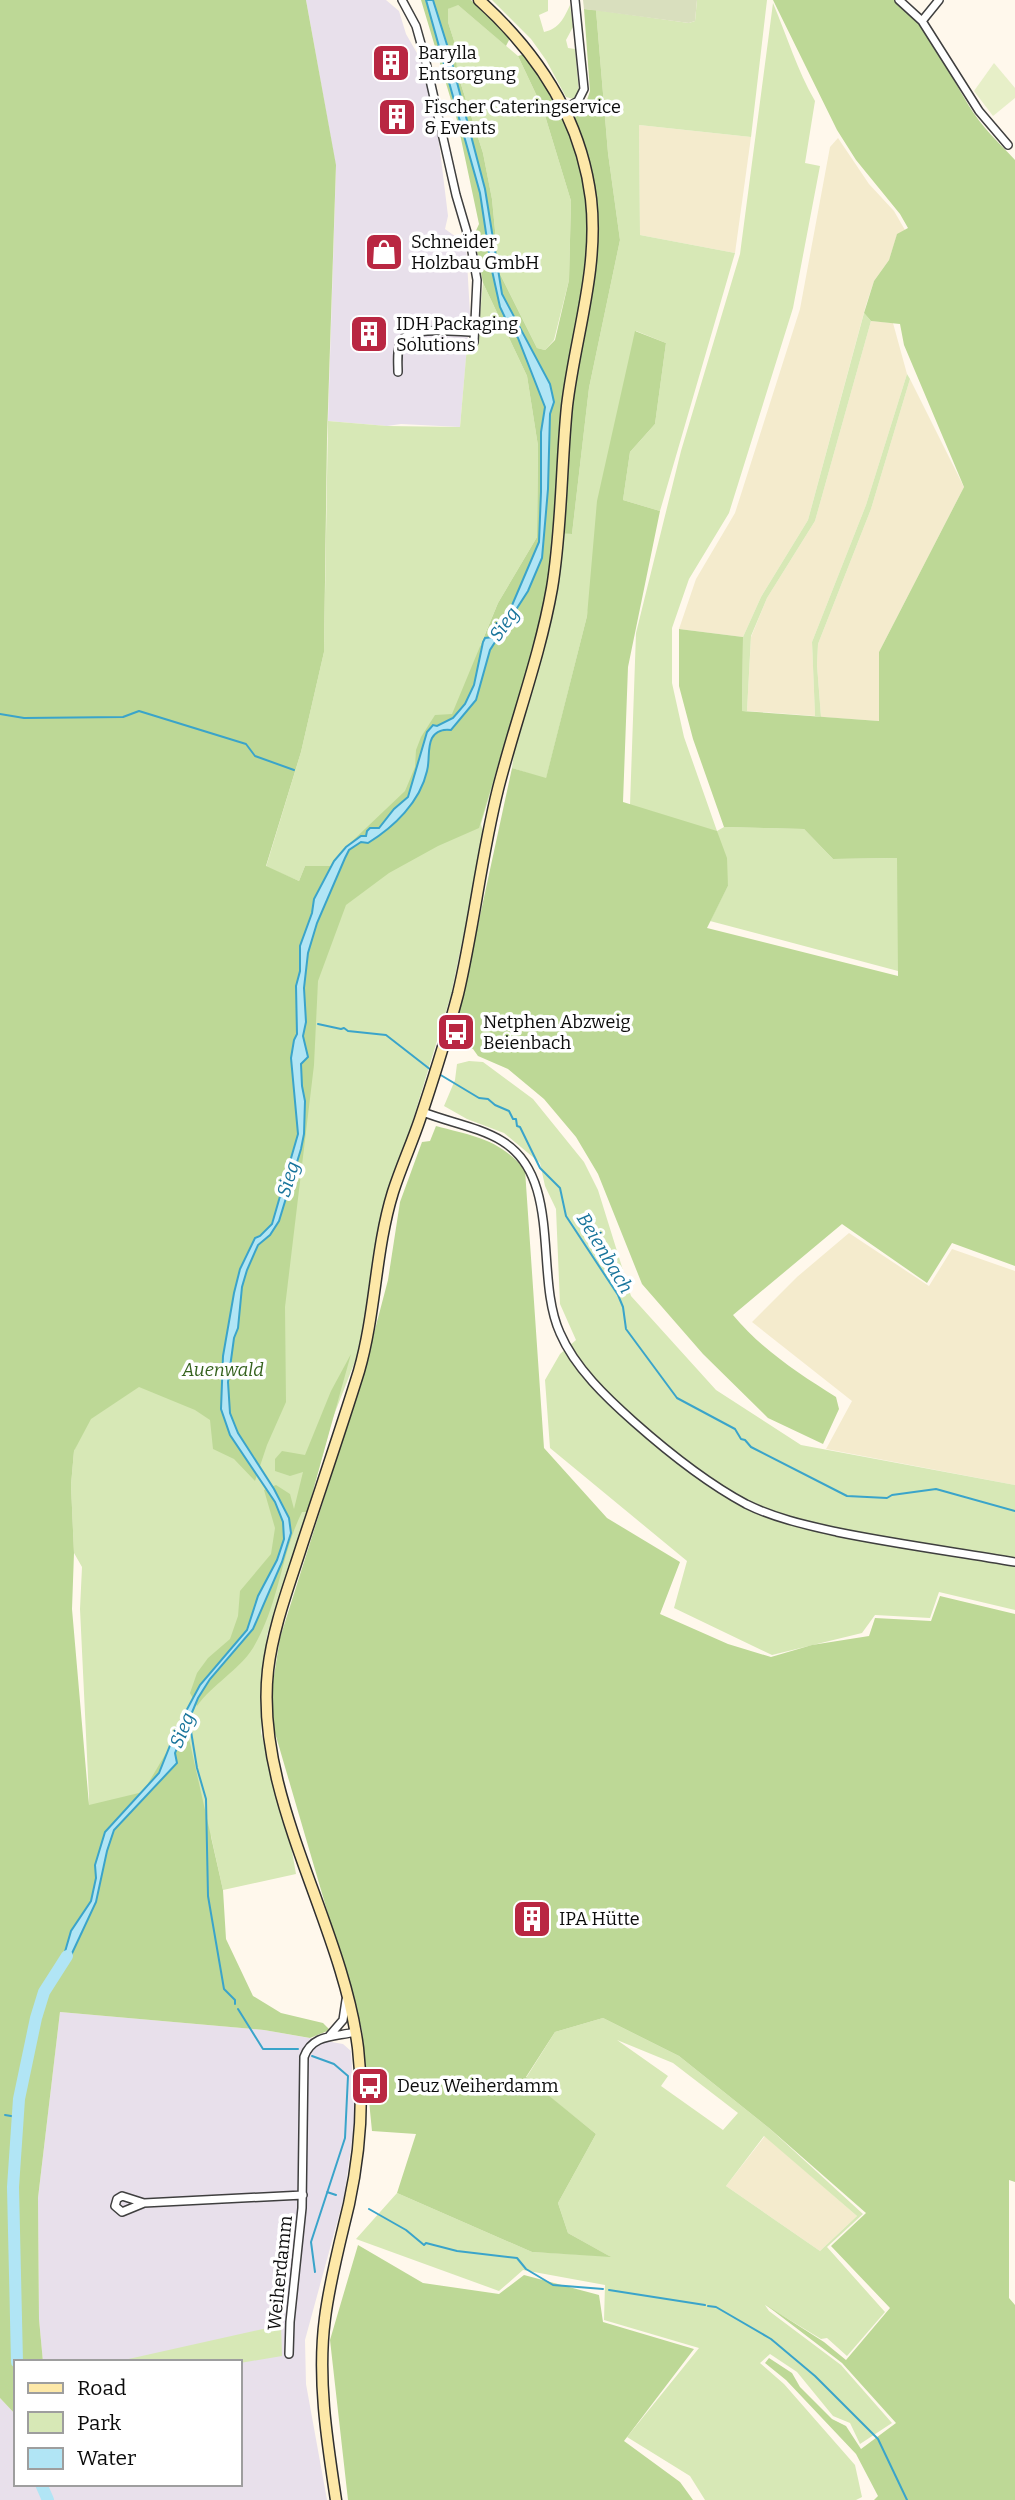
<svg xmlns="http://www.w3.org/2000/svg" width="1015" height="2500" viewBox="0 0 1015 2500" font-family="Bitter,serif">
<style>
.industrial{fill:#e8e0eb}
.farmland{fill:#f4ebcd}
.green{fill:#d7e8b6;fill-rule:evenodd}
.forest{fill:#bdd896}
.cemetery{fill:#d9dfbe}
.pitch{fill:#e7efc8}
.water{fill:#b1e5f5;stroke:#3aa4ca;stroke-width:2}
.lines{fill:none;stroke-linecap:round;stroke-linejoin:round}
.stream{stroke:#3aa4ca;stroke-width:2}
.river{stroke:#b1e5f5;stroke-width:12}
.minor-casing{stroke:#3f3f3f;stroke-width:10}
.secondary-casing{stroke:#2e2e2e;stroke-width:13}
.minor{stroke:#fff;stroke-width:7}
.secondary{stroke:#fde8a8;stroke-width:10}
.labels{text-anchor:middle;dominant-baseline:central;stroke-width:7;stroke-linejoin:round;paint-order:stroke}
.poi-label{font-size:18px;fill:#0c0c0c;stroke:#fff;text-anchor:start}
.park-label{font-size:18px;font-style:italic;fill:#35621e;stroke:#fff}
.street-label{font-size:18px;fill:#0c0c0c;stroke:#fff}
.water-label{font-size:19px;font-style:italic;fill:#18749b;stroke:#fff}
</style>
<rect width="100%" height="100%" fill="#fff8ec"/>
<path class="industrial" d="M306,0H386L399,11L406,34L421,60L438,134L448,216L445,229L466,244L470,314L460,427L401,424L387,426L328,421L336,167Z
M60,2012L264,2030L343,2044L351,2051L355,2119L344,2197L305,2340L306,2384L327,2500H0V2398L16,2415V2484H240V2362H43L39,2319L38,2198Z"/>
<path class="farmland" d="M639,125L751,137L735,253L640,235Z
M838,138L869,184L894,211L905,230L897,235L889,260L874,281L866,305L808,520L761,597L743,637L679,629L696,579L735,513L800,309L830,147Z
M871,321L893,323L907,374L866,505L812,642L815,716L747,711L751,637L767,598L815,521Z
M910,379L964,487L879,652L880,721L821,717L817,665L818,644L871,509Z
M849,1233L929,1286L952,1249L1015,1271V1485L826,1449L852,1401L752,1322L797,1277Z
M765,2136L857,2216L820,2251L726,2186Z"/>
<path class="green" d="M492,0H548V11L539,15L544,32C559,29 564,18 570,5L573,27L566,40L568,48L575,49L579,92L573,99L566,97L546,60L531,39Z
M697,0H767L751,137L639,125L640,235L735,253L660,511L623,500L630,452L655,424L666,343L636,331L587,616L546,779L512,768L516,737L549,632L564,533L572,534L589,388L620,240L608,153L596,10L689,23L695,21Z
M773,3C787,36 797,70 815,101L805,163L820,166L793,308L729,513L689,579L672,628V683L684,737L717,831L724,827L804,829L833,859L898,858V971L710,921L728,886L717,832L630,805L636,633L681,451L740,254Z
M457,4L518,56L543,109L571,201L569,280L554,340L545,350L537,348L499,272L492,199L483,153L457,72L456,47L448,22V9Z
M483,283L527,376L538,446L537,537L498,603L480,646L516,692L517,701L506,721L489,778L495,777L481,824L484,836L451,995L391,1192L361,1346L332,1420L306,1517L267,1635L261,1733L288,1828L296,1874L223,1890L211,1836L78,1988L89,1798L80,1609L82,1567L74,1553L71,1485L74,1451L297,883L323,867L305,866L299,881L266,867L301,752L324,652L328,421L387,426L460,427L467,346L477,344Z
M864,313L871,321L815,521L767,598L751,636L747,711H742L743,637L761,597L808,520Z
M907,374L910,379L871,509L818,644L817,665L821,717L815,716L812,642L866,505Z
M469,1061L483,1062L533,1099L584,1162L598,1190L631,1296L716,1390L801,1445L1015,1485V1610L939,1592L930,1618L875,1615L862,1633L772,1655L674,1608L687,1561L550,1448L545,1380L560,1354L576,1340L560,1304L556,1209L545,1186L540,1163L504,1133L467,1119L444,1106L455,1080L457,1064Z
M603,2018L679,2056L769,2128L863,2214L827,2247L885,2312L847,2356L827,2338L821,2339L765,2305L769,2311L841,2365L892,2423L860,2444L850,2423L833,2416L797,2372L770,2354L760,2363L784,2384L855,2465L862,2497L856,2500H705L690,2476L627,2437L699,2348L604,2320L605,2285L523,2270L499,2291L356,2239L397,2193L532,2252L609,2256L568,2233L558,2203L596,2134L526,2078L555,2032ZM617,2040L673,2063L738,2113L723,2130L661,2086L668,2076ZM764,2136L857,2216L820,2251L726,2186Z
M281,2325L282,2356L240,2363L115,2362Z"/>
<path class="forest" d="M0,0H306L336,165L327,439L324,652L301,752L266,866L299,881L305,866H331L346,847L405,791L415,767L416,750L421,737L435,715L452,714L498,603L537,537L538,446L527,376L483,283L474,235L479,224L457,120L421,0H471L510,38L506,46L458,5L448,9V22L456,47L457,72L483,153L492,199L499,272L537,348L545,350L555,340L569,280L571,201L543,109L518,56L525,54L564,116L586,103L590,91L584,9L596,10L608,153L620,240L589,388L572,534L555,533L543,615L479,828L438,846L389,873L346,905L318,981L314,1065L285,1307L286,1402L267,1445L255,1481L234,1459L213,1449L210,1420L195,1410L139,1387L91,1419L74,1451L71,1485L74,1553L72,1609L89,1805L143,1792L185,1721L223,1890L226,1939L253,1996L281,2013L323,2023L330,2030L310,2038L264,2030L60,2012L38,2198L39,2319L43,2362H16V2415L0,2398Z
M773,0H900C929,32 947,69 969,106C981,126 999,143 1015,160V1266L952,1243L927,1283L842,1224L733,1315C761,1349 799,1374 836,1397L839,1409L823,1444L768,1418L703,1354L642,1284L598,1174L576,1137L544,1099L508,1069L478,1056L473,1049L458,1043L454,1036L512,768L546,778L587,616L597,501L635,331L666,343L655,424L630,452L623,500L660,511L628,667L623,802L717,831L727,858L728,886L707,928L898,976L897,858L833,859L804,829L724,827L693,739L679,686V629L743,637L742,711L879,721V652L964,487L904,345L900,324L871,321L864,313L874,281L889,260L897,234L908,228L900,214L856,160L837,130Z
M436,1126C473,1136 500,1139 525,1170L544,1448L607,1518L680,1562L660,1614L728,1644L771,1657L812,1645L869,1636L875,1618L931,1621L940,1596L1015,1614V2182L1009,2180V2298L1015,2305V2500H874L878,2496L856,2454L786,2380L765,2363L769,2358L792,2373L800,2387L832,2419L846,2426L861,2449L896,2423L842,2363L766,2305L824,2342L846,2360L890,2308L831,2246L866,2213L769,2128L679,2056L603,2018L555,2032L526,2077L596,2134L558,2203L568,2233L611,2257L532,2252L397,2193L416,2134L372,2131L362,2030L273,1726V1682L280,1638L363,1375L388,1280L400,1202L422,1142L430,1141Z
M351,1354L307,1512H302C281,1554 279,1605 253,1648C239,1670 213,1684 197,1706L190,1693L197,1673L208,1658L230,1639L238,1616L240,1591L271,1554L275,1528L264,1490L276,1485L290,1494L294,1509L303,1472L290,1476L275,1471V1459L282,1451L305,1455L331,1391Z
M358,2245L423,2283L499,2294L524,2275L599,2295L603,2322L694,2349L624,2441L680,2482L693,2500H348L330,2340Z"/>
<path class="cemetery" d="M583,0H697L695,21L689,23L584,9Z"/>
<path class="pitch" d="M994,63L1015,88V98L993,116L974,91Z"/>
<path class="water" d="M426,0H433L448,48L485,189L502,294L550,384L554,402L550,414L548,489L542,558L528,591L490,650L476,700L451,730C444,729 436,731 432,738C427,748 430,760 427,771C420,802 394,827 368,843L361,842L349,850L345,858L317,923L308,953L304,988L306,1022L303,1036L308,1057L301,1064L302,1086L305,1101L304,1134L301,1149L279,1221L270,1235L258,1245L247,1270L242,1287L238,1328L234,1338L228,1382L230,1413L238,1433L274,1489L289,1518L291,1533L282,1562L253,1629L210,1679L198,1698L175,1753L177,1763L114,1830L107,1851L96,1902L67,1964L60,1969L71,1931L91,1901L96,1878L95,1865L105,1832L159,1773L177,1728L200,1685L247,1630L258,1596L277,1560L284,1539L283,1522L275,1502L230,1435L221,1409L223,1356L234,1293L240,1269L255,1238L260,1236L272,1224L298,1134L291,1058L294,1040L297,1034L296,986L300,971V946L312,913L314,899L334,861L346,847L361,836H366L367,831L370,828H379L394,809L408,797L427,732L433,725L437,726L453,718L465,704L474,685L483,642L485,638L493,637V631L499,629L510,610L539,542L541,492V432L545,407L518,338L509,326L500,307L491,266L480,193Z"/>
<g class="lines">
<path class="stream" d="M0,714L24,718L123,717L139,711L246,744L255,756L294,770
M318,1024L341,1029L344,1028L348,1031L386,1035L431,1070
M439,1074L479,1098L488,1099L495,1105L509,1111L513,1119H516L517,1126L520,1127L540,1168L560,1188L566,1216L618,1295L623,1307L626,1329L677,1398L735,1429L741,1439L745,1440L751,1447L847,1496L887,1498L892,1495L936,1489L1015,1511
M189,1719L197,1768L206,1799L208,1896L224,1989L235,2000V2004
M238,2009L263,2049H298
M312,2056L334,2064L348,2076L345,2138L311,2242L315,2272
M5,2115L17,2117
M327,2192L336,2195
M369,2209L406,2230L424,2245L426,2243L457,2251L517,2258L526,2269L553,2285L603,2289
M609,2290L705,2305
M708,2306L716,2307L771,2339L815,2376L878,2439L907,2500"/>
<path class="river" d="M17,2362L13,2187L19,2099L36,2018L44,1992L67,1956
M41,2484L48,2500"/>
<defs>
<path id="minor" d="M402,0L416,26L425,58L456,195L471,246L477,280L474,342
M899,0L922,21L979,111L1008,145
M922,21L939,0
M565,109L578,101L584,89L575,0
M398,372C398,362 396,347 403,339C413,326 458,332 474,332
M423,1112C448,1122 479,1127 502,1141C563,1178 534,1276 560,1333C575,1368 607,1398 634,1422C669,1453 705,1482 746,1504C774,1518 806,1525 837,1532C896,1544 956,1552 1015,1562
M330,2035L343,2020L346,2000
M144,2203L122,2212L115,2206L117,2199L122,2196L144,2203L303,2195
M289,2354L290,2322L302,2208L304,2057C312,2034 335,2037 355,2032"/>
<path id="secondary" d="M336,2500C327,2441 317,2378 325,2318C330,2279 340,2242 349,2204C360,2153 364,2100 358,2048C342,1922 254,1797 268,1670C273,1627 289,1586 302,1545C321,1487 341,1429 359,1371C376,1312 375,1250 393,1192C401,1167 412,1143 420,1119C434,1077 447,1036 458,994C474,926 481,857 498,789C515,722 540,656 552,588C562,528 561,466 567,406C575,337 599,270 591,199C581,118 539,54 479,0"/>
</defs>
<use href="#minor" class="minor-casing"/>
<use href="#secondary" class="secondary-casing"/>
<use href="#minor" class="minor"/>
<use href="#secondary" class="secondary"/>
</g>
<defs>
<symbol id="building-square" viewBox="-11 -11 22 22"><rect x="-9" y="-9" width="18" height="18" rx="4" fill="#b92742" stroke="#fff"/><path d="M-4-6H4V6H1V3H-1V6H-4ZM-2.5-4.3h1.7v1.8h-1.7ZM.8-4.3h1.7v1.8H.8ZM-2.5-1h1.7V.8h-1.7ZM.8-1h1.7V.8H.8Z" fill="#fff"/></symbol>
<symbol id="shop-square" viewBox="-11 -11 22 22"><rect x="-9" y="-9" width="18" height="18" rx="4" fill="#b92742" stroke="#fff"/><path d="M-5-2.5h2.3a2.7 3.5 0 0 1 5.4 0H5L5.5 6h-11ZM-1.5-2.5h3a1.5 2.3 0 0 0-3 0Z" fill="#fff"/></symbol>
<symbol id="bus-square" viewBox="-11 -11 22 22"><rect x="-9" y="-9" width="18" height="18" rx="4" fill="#b92742" stroke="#fff"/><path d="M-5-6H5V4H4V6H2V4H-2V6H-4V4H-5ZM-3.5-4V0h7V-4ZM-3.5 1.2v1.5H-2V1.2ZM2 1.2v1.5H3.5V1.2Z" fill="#fff"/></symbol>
</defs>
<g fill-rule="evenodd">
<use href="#building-square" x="369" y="41" width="44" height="44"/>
<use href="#building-square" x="375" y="95" width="44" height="44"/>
<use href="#shop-square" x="362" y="230" width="44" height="44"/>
<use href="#building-square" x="347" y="312" width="44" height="44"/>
<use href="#bus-square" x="434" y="1010" width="44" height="44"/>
<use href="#building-square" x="510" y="1897" width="44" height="44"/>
<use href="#bus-square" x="348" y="2064" width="44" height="44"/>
</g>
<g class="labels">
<g class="poi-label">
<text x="418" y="53">Barylla<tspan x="418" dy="21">Entsorgung</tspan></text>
<text x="424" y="107">Fischer Cateringservice<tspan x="424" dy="21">&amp; Events</tspan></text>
<text x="411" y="242">Schneider<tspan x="411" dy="21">Holzbau GmbH</tspan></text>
<text x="396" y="324">IDH Packaging<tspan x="396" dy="21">Solutions</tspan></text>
<text x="483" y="1022">Netphen Abzweig<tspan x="483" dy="21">Beienbach</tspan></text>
<text x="559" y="1919">IPA Hütte</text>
<text x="397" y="2086">Deuz Weiherdamm</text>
</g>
<g class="park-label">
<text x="223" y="1370">Auenwald</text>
</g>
<g class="street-label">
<text transform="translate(280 2273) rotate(-84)">Weiherdamm</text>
</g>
<g class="water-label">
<text transform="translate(504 624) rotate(-55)">Sieg</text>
<text transform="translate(288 1179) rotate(-73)">Sieg</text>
<text transform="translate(605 1253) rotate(59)">Beienbach</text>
<text transform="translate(182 1730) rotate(-68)">Sieg</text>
</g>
</g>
<rect x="14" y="2360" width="228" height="126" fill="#ffffff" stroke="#9e9e9e" stroke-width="2"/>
<rect x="28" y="2383" width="35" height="10" fill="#fde8a8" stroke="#9e9e9e" stroke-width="2"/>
<text x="77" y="2395" font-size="21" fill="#0c0c0c">Road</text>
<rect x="28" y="2412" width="35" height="21" fill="#d7e8b6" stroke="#9e9e9e" stroke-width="2"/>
<text x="77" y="2430" font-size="21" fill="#0c0c0c">Park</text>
<rect x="28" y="2448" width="35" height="21" fill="#b1e5f5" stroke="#9e9e9e" stroke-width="2"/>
<text x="77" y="2465" font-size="21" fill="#0c0c0c">Water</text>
</svg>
